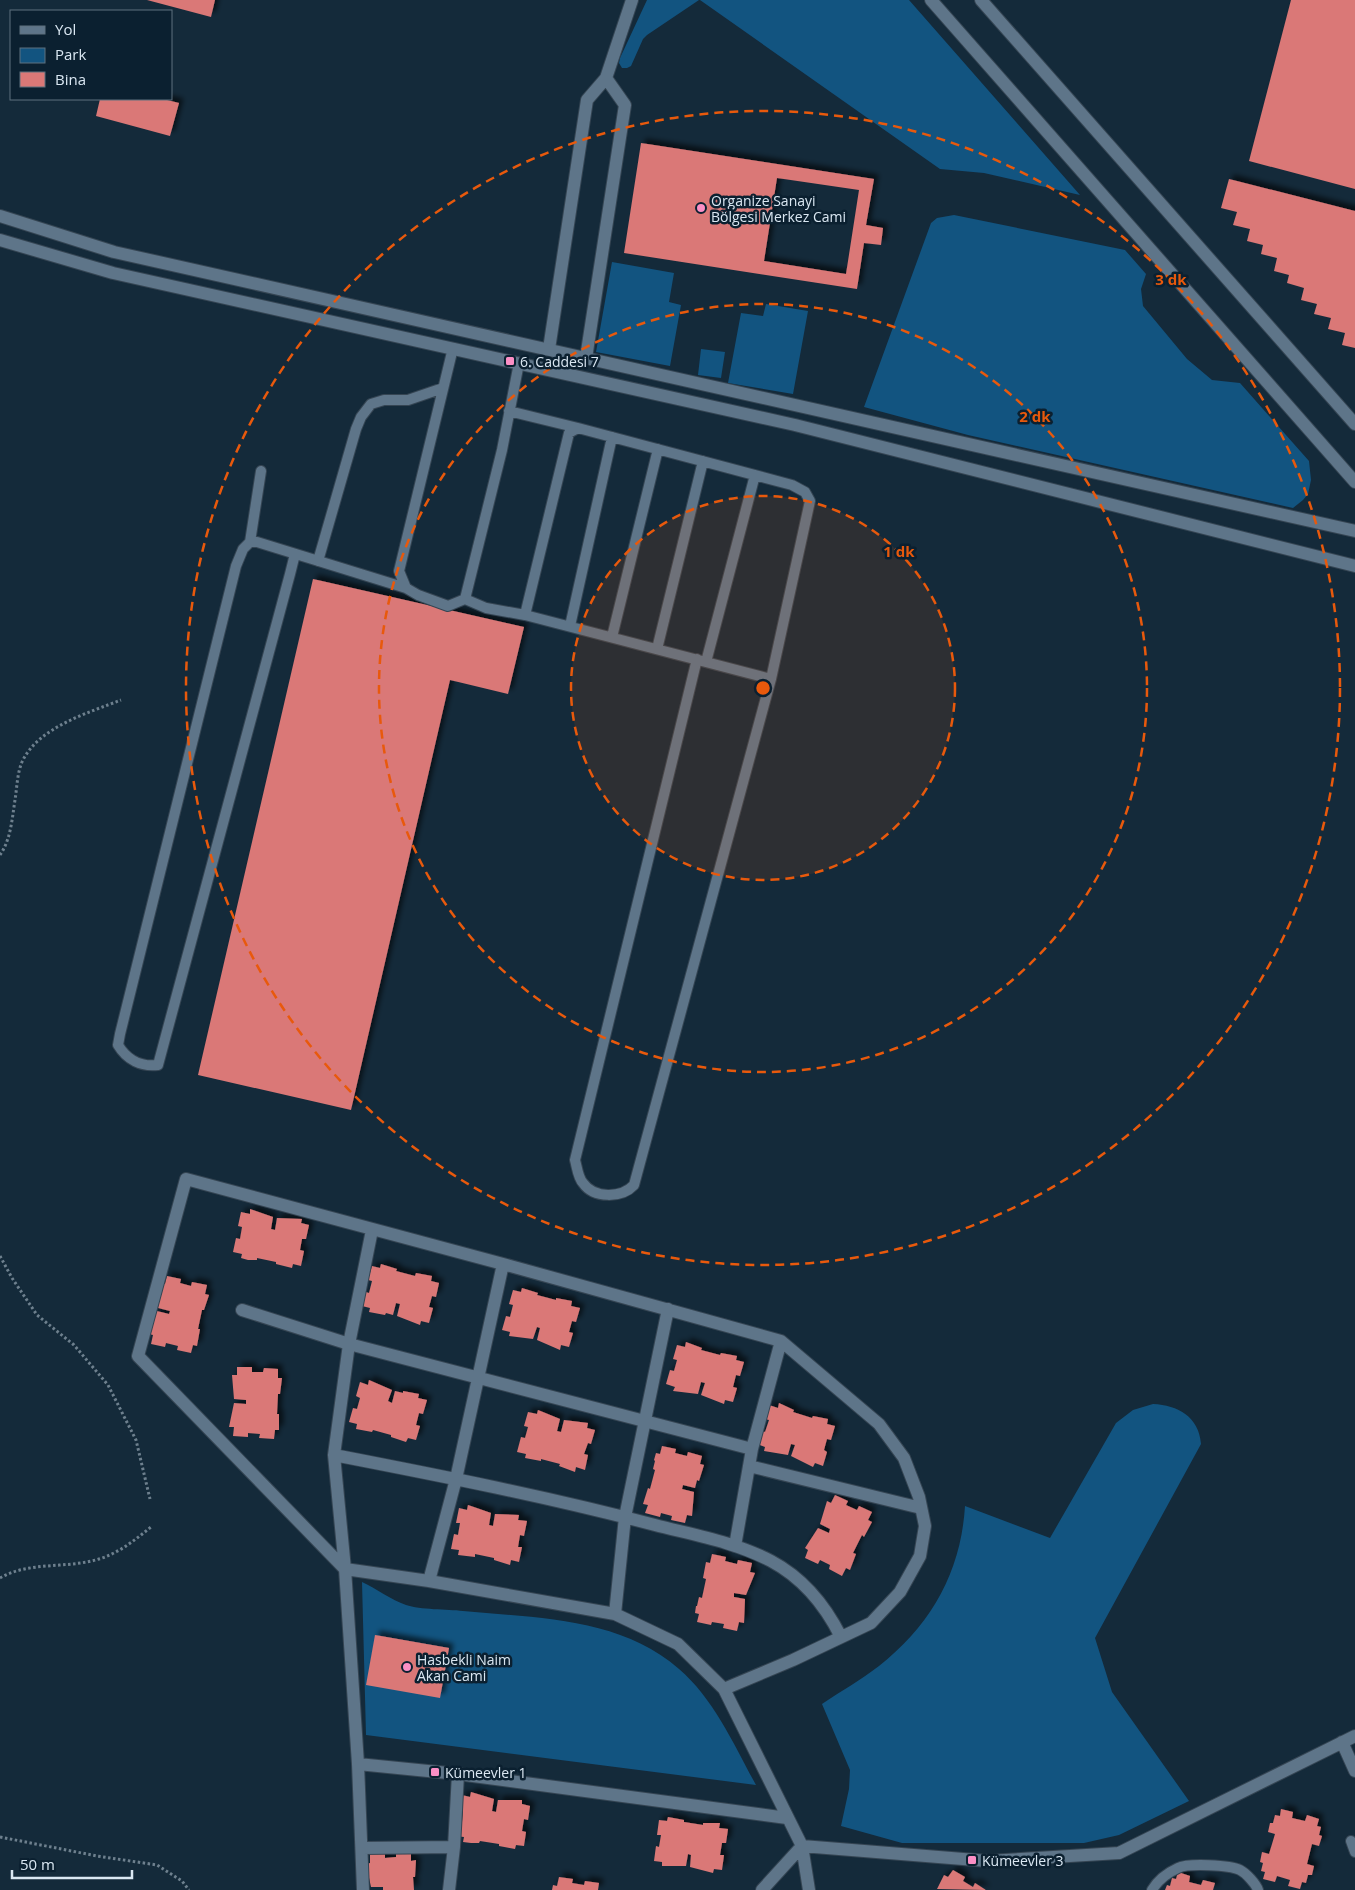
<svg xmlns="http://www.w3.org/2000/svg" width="1355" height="1890" viewBox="0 0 1355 1890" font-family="'Open Sans',sans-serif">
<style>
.green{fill:#125480}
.building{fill:#da7877;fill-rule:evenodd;filter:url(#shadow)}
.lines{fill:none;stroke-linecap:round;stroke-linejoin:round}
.lane-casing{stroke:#354553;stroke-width:12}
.street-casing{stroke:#354553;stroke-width:14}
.secondary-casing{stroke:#354553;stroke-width:14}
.path{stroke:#6e808e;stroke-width:3;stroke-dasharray:2.5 2.5;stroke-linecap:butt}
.lane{stroke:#5e7589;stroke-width:10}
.street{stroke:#5e7589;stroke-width:12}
.secondary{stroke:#5e7589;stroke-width:12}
.ring{fill:none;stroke:#e8590c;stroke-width:2.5;stroke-dasharray:9 6}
.poi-dot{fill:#fb8fc5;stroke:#0b2030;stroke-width:2}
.labels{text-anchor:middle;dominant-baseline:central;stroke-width:5;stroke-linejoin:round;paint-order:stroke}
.poi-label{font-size:14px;fill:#dae7f2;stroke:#0b2030;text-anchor:start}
.centre{fill:#e8590c;stroke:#0b2030;stroke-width:2.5}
.ring-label{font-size:15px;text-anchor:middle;font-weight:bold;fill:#e8590c;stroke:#0b2030;stroke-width:5;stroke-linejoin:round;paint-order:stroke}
</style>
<defs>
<filter id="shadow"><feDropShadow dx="4.5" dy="-4.5" stdDeviation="2.5" flood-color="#0009"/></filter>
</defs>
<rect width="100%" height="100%" fill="#142a3a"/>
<path class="green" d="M647,0H699L647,35L643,39L631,66L627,68H622L619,63L620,58Z
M700,0H909L1080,195L984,173L940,169Z
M954,215L1125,250L1146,274L1141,289L1143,306L1187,359L1212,380L1240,383L1309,461L1311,480L1308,494L1303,500L1293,508L968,435L864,407L931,223L937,218Z
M612,262L674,273L669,302L681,305L670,366L596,352Z
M766,304L808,311L793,394L728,383L741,313L763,316Z
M701,349L725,352L721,378L698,375Z
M1153,1404C1178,1405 1199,1417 1201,1444L1095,1638L1112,1692L1189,1801L1119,1835L1084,1843H902L841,1826L849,1789L850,1770L822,1704C841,1691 861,1680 879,1666C931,1625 961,1572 965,1506L1050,1538L1116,1423L1133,1410Z
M362,1582C377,1589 391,1600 406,1605C420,1610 447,1609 463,1611C536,1618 620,1617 679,1669C714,1699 734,1745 756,1785L366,1735Z"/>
<path class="building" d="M147,0H215L211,17Z
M1291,0H1355V189L1249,161Z
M100,99H163L179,103L170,136L96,116Z
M641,143L874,179L866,225L883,228L881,245L864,243L857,289L624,253ZM777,178L859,190L846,274L764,261Z
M1229,179L1355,211V348L1342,345L1345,333L1328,329L1331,318L1314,314L1317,304L1301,300L1304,288L1287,283L1289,275L1274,271L1277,258L1261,254L1263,245L1247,241L1250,229L1233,225L1237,212L1221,208Z
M313,579L524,627L508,694L450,680L351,1110L198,1075Z
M250,1209L273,1217L271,1229L275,1230L277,1218L302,1219L301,1223L309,1225L306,1239H302L300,1250L304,1251L301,1266L293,1264L292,1268L276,1264V1262L257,1258V1260H248L241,1258L242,1254L233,1252L236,1238L240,1239L242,1227L238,1226L241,1212L250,1214Z
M381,1264L397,1269L396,1271L415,1276L416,1273L432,1276L431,1281L439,1283L436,1297L432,1296L429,1307L433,1308L429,1323L421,1321L420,1325L397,1316L400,1304L396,1303L393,1315L386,1313L385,1315L369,1312L370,1308L362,1306L366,1292L369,1293L372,1281L368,1280L372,1266L380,1268Z
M167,1276L181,1279L180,1283L191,1286L192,1282L207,1285L205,1294L209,1295L204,1310H202L198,1329H200L197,1346L193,1345L191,1353L177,1350L178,1346L166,1343L165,1347L151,1344L153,1335L149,1334L157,1311L169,1314L170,1311L158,1308L160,1283L165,1284Z
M522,1288L538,1293L537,1295L556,1300V1298L572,1301L571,1306L580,1308L576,1322L572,1321L569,1332L573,1333L569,1347L561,1345L560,1350L537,1340L540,1328L537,1327L533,1339L509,1336L510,1332L502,1330L506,1316L510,1317L513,1305L509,1304L513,1290L521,1292Z
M686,1342L702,1348L701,1350L720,1355L721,1353L737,1356L736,1360L744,1362L740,1376L736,1375L733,1387L737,1388L733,1402L725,1400L724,1404L701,1395L705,1383L701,1382L698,1394L673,1391L675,1387L666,1384L670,1370L674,1371L677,1360L673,1359L677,1345L685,1347Z
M237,1367H252V1372H263L264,1368L278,1369V1378H282L280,1394H278L277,1414H279V1430H275L274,1439L259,1438L260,1434L248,1433V1437L233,1436L234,1427H229L234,1403L246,1404V1400L234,1399L232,1375H237Z
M369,1380L392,1390L388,1401L392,1403L395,1391L403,1393V1391L419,1394L418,1398L427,1400L423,1414L419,1413L416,1425L420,1426L416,1440L408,1438L406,1442L391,1437V1435L373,1430L372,1432L356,1429L357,1424L349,1422L353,1408L357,1409L360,1398L356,1396L360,1382L368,1385Z
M779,1403L794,1410L793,1412L812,1418L813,1416L828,1419L827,1424L835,1426L831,1440L827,1439L824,1450L827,1452L823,1466L815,1463L813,1467L791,1456L795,1445L791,1444L788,1455L764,1451L765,1447L757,1444L761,1430L765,1432L769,1420L765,1419L769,1405L778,1408Z
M538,1410L560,1419L557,1431L561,1432L564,1420L588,1423L587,1428L595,1430L591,1444L588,1443L584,1454L588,1455L585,1470L576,1467L575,1472L559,1466L560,1464L541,1459V1461L525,1458L526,1454L517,1452L521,1437L525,1438L528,1427L524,1426L528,1412L537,1414Z
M662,1446L676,1449L675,1453L687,1456L688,1452L702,1456L700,1464L704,1465L699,1481L697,1480L695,1488L683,1485L682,1489L694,1492L692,1516L687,1515L685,1523L671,1520L672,1516L661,1513L660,1517L645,1513L648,1505L643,1504L648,1488L650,1489L655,1470L653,1469L655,1461L654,1460L656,1453L660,1454Z
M835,1495L848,1501L846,1505L857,1510L859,1506L872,1512L868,1520L872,1522L864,1537L862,1535L853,1553L856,1554L850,1570L846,1568L842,1576L829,1569L830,1565L820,1560L818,1564L805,1558L808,1550L805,1548L818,1528L829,1533L830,1529L820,1524L827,1501L831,1503Z
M468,1505L491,1513L489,1525L493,1526L495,1514L519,1515L518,1520L527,1521L524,1536L520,1535L518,1547H522L519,1562L511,1560L510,1565L494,1560V1558L475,1554V1557L458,1555L459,1550L451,1549L454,1534L458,1535L460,1523H456L459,1508L467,1510Z
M712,1554L726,1557L725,1561L737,1564L738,1560L752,1563L750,1572L755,1573L746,1595L734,1593V1597L745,1599L744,1623L739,1622L737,1631L723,1628L724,1624L712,1622L711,1625L697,1622L699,1614L695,1613L696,1606H697L699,1597L702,1598L706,1579L703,1578L706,1562L710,1563Z
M375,1635L449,1648L440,1698L366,1685Z
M471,1792L494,1799L492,1811L496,1812L498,1800H522V1804L530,1806L528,1820L524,1819L522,1831L526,1832L524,1846L516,1845L515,1849L499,1846V1844L480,1841L479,1843H471L463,1842L464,1837L455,1836L458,1822H462L463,1810H459L462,1795L470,1797Z
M1281,1809L1293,1812L1292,1818L1305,1821L1307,1815L1319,1819L1317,1826L1321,1827L1319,1835L1322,1836L1319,1846L1312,1844L1307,1864L1314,1866L1312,1875H1308L1306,1883L1302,1882L1300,1889L1288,1886L1290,1880L1277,1876L1275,1882L1263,1879L1265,1872L1261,1871L1263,1863L1260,1862L1262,1852L1269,1854L1275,1834L1268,1832L1270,1823H1273L1275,1815L1280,1816Z
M668,1817L684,1820V1822L703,1825V1823H720L719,1828L728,1829L726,1843H722L720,1855H724L722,1870L714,1869L713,1873L690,1867L691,1855L688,1854L686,1866H662V1862L654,1861L656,1846L659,1847L661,1835H657L659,1820L667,1821Z
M411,1852V1861L416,1860L415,1877H413L414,1890H383V1887H371L366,1864L370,1863V1854H385V1858L396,1857V1853Z
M953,1870L965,1877L963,1881L973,1887L975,1883L986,1890L937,1889L944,1875L948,1877Z
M1178,1872L1190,1876L1189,1882L1201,1885L1203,1880L1215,1883L1213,1890H1165L1167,1885L1170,1886L1172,1878L1176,1879Z
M559,1877L573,1879L572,1883L584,1885L585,1881L599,1883L598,1890H552L553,1885L557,1886Z"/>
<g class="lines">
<defs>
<path id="lane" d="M453,348L399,571L406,588L418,595L448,606L465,599L502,450L519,363
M509,411L578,428
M250,542L261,471
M295,554L290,574L158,1065C141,1067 127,1060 118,1045L120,1034L236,566L243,549L250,542H257L406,588
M318,561L356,429L361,417L371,404L384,400H408L443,388
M465,599L486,608L525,615L771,679
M525,615L569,433L578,428L792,485L805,492L810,501L771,679L634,1185C622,1198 594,1199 583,1183C578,1178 577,1167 575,1160L697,659
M570,626L612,437
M612,637L658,449
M657,649L703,461
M706,662L755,475
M1351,1841L1355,1852
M1152,1890C1158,1880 1167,1873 1178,1868C1188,1863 1230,1865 1240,1870C1246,1873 1256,1884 1258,1890"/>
<path id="street" d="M549,349L587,100L606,78L632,0
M586,358L625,105L606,78
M242,1310L349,1344L752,1449
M334,1455C442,1476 549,1497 655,1525C694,1535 735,1542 771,1561C803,1578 825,1605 841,1637
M749,1466L921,1508
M735,1546L752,1449L781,1341
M429,1581L456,1479L503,1264
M615,1614L625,1517L668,1309
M724,1689L793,1660L871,1623L900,1592L920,1556L925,1526L919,1497L904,1458L879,1424L781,1341L503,1264L186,1179L138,1356L345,1569L429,1581L615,1614L678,1644L724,1689L802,1846L809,1890
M1342,1742L1355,1771
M358,1764L458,1774L787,1818
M802,1846L988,1861L1119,1853L1355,1736
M362,1848L454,1847
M363,1890L358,1764L345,1569L334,1455L349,1344L372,1230
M449,1890L454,1847L458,1774
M762,1890L802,1846"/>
<path id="secondary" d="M931,0L1355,482
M981,0L1355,424
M0,216L114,252L1355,531
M0,240L113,273L795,425L1355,566"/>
</defs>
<use href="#lane" class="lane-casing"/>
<use href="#street" class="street-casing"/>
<use href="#secondary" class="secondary-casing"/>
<path class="path" d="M0,855C11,839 12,819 15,800C17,788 17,774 22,762C38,727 88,713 121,700
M0,1256L12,1278L37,1315L74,1345L108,1385L136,1440L150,1499
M0,1578C29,1561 67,1569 99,1559C119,1553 135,1540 151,1527
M0,1837L97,1856L157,1865L182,1881L189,1890"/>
<use href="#lane" class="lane"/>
<use href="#street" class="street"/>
<use href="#secondary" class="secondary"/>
</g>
<circle cx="763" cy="688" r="192" fill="#e8590c" fill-opacity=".12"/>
<g class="ring">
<circle cx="763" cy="688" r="192"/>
<circle cx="763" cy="688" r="384"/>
<circle cx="763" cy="688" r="577"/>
</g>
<g class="poi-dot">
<circle cx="701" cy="208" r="5"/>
<rect x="505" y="356" width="10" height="10" rx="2.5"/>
<circle cx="407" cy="1667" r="5"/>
<rect x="430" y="1767" width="10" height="10" rx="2.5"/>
<rect x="967" y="1855" width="10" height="10" rx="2.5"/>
</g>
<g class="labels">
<g class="poi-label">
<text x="711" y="200">Organize Sanayi<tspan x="711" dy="16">Bölgesi Merkez Cami</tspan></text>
<text x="520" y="361">6. Caddesi 7</text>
<text x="417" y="1659">Hasbekli Naim<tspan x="417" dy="16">Akan Cami</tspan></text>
<text x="445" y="1772">Kümeevler 1</text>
<text x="982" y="1860">Kümeevler 3</text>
</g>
</g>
<circle cx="763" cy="688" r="8" class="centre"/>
<g class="ring-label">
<text x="1171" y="285">3 dk</text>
<text x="1035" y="422">2 dk</text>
<text x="899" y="557">1 dk</text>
</g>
<rect x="10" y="10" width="162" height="90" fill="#0b2030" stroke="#5e707e"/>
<rect x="20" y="26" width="25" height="8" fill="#5e7589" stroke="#5e707e"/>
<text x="55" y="35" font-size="15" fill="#dae7f2">Yol</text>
<rect x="20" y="48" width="25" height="15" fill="#125480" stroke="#5e707e"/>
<text x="55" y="60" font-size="15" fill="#dae7f2">Park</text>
<rect x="20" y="72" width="25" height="15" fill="#da7877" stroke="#5e707e"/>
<text x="55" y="85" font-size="15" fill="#dae7f2">Bina</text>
<path d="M12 1870v8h120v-8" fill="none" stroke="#dae7f2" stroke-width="2.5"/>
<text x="20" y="1870" font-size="15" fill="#dae7f2" stroke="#0b2030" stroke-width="4" paint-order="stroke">50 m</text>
</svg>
